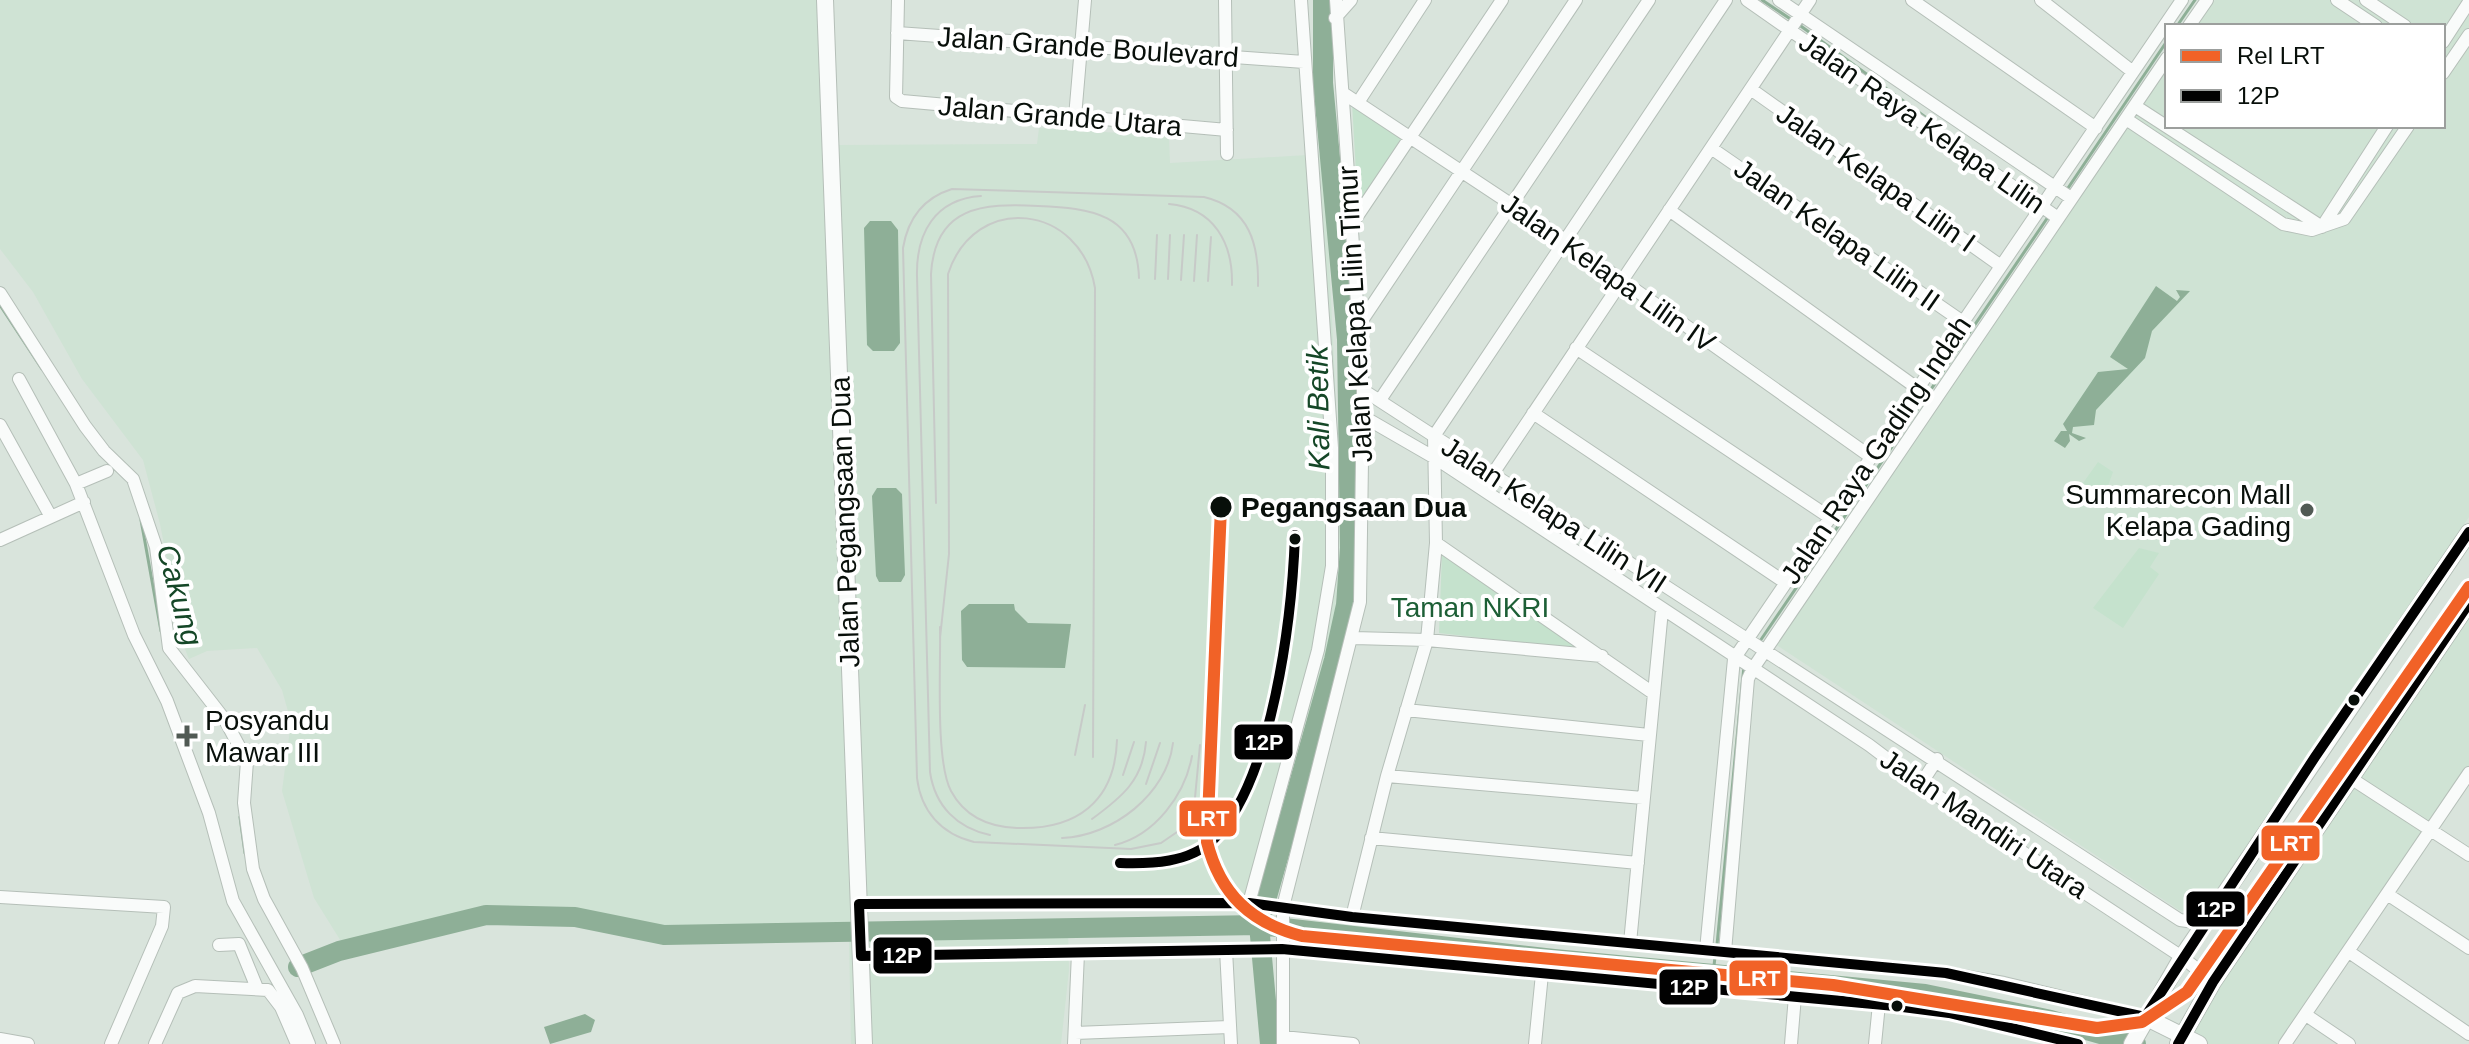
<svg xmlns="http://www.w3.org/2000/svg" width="2469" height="1044" viewBox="0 0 2469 1044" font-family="Helvetica,sans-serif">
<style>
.built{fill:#cfe3d4}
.green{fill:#c5e2cd}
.water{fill:#8eaf97}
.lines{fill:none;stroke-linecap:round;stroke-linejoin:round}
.stream{stroke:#8eaf97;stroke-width:3}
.river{stroke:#8eaf97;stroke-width:20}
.minor-casing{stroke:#b5bfb8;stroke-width:14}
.major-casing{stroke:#b5bfb8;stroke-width:18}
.minor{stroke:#f9fbfa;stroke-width:12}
.major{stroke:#f9fbfa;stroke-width:16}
.tram{stroke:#c7cac8;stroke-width:2}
.bus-1-casing{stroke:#fff;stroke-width:16}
.bus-1{stroke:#010101;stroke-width:10}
.rail-1-casing{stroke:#fff;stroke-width:18}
.rail-1{stroke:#f16227;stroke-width:12}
.stop-dot{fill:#080f0a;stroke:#fff;stroke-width:3}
.poi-dot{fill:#515a54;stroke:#fff;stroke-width:3}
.labels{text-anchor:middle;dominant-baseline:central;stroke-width:8;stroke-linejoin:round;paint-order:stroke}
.street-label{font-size:28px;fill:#080f0a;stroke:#fff}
.poi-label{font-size:28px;fill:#080f0a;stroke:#fff;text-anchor:end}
.stop-label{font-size:28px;font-weight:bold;fill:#080f0a;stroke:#fff;text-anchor:start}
.park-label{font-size:28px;fill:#1d5f36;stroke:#fff}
.water-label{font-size:30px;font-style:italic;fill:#154727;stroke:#fff}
.line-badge{stroke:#fff;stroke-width:3}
.badge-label{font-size:22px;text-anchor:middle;font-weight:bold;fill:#fff}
</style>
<rect width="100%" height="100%" fill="#d9e4dc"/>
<path class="built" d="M0,0H831L836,145L1037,144L1039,128L1169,136L1170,163L1324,154L1342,528L1334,622L1319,681L1249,902L860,903L861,936L1068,929L1069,970L1061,1044H851L849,939L660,944L587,925L488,920L347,951L314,898L282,791L291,722L282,690L257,648L207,651L189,659L174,623L178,615L160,524L143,460L82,379L33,292L0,249Z
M2215,0H2469V517L2206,906L2194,913L2179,910L1775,644L2167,70V126H2443V26H2197Z
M2469,615V773L2286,1044H2198L2186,1036Z"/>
<path class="green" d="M1352,103L1407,138L1358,207Z
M2098,462L2113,472L2104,497L2083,483Z
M2139,548L2159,553L2150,567L2159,574L2123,628L2093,608Z
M1442,553L1586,650L1439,633Z"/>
<path class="water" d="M870,221H891L898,230L900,343L894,351H873L867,345L864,228Z
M2156,286L2177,301L2180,297L2176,290L2190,291L2152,331L2145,358L2096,410L2094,425L2073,427L2072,433L2086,438L2079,441L2069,434L2070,441L2065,448L2054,441L2061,431H2067L2063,424L2098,372L2128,369L2110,357Z
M877,488H896L902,494L905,575L901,582H879L876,576L872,496Z
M969,604H1014L1015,610L1028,623L1071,624L1065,668L967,667L962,660L961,611Z
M585,1014L595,1020L591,1032L550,1044L544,1027Z"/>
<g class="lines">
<path class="stream" d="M1762,0L1792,20
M1798,24L1954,138
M2177,26L2195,0
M2066,191L2167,41
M0,305L42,369
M141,520L161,631
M1758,644L2048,217
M240,817L245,853
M1717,945L1744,666
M1713,974L1715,957"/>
<path class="river" d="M298,967L339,951L486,915L575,917L664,935L1259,925L1554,959L1925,994L2051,1020L2136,1044
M1270,1044L1259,925L1334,660L1346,605L1350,548L1347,339L1323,83V0"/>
<defs>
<path id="minor" d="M898,0L896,97L902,101L1227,130
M1225,0L1227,154
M1747,0L2058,218
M1779,0L2071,198
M1912,0L2096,128
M2041,0L2133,72
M2337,0L2376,26
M2366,0L2405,26
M1335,18L1351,0
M2189,26L2207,0
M897,33L1304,62
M2443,42L2469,2
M2443,73L2469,35
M1752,90L2001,266
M1343,93L1565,240L1871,457
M1359,101L1425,0
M2135,106L2322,227
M1075,117L1085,0
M2126,119L2283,224L2312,230L2344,219L2408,126
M1711,148L1963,322
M1669,210L1917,388
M1352,224L1502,0
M2322,227L2387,126
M0,293L85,426L104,451L133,479L156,547L169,648L225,720L247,761L244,803L253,869L264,899L302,968L334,1044
M1359,325L1576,0
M1576,348L1829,517
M19,379L76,484L134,635L167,701L209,813L233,901L297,1015L309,1044
M1363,390L2180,920L2194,922L2208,919
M1380,400L1649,0
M1533,413L1786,583
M1364,417L1435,458L1869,745L1930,791L2182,957L2213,982
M0,425L51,517
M1492,475L1810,0
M76,484L107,471
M0,540L84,502
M1436,543L1653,693
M1354,638L1427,640L1602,656
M1406,710L1649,735
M1387,776L1643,798
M2352,779L2469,855
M1921,784L1937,759
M1371,838L1638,863
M2387,894L2469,948
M0,897L164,907L162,926L111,1044
M1249,903L1318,650L1332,566V448L1301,0
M859,904L1249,903L1352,917L1946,973L2004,983L2145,1017
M1352,917L1387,776L1427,640L1436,543L1434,436L1726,0
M1630,943L1662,610
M219,945L239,944L257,988
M1226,950L1231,1044
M1706,950L1734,659L2182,0
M1725,952L1748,679L1752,670L2167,58
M2349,952L2469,1034
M861,956L1282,949L1895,1006L1949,1013L2078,1044
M2306,1015L2349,1044
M1075,1033L1229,1027
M1283,1037L1353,1044
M0,1039L28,1044
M155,1044L178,993L195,986L268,990L281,1007L297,1044
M1074,1044L1078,953
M1283,1044V907L1360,602L1363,390L1336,0
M1535,1044L1542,974
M1791,1044L1795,996
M1875,1044L1879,1004
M2285,1044L2469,773"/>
<path id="major" d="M825,0L864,1044
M2145,1017L2199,1044
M2132,1044L2182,957L2469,532
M2178,1044L2213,982L2469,603"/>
</defs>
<use href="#minor" class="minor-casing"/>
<use href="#major" class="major-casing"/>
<use href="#minor" class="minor"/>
<use href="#major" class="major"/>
<path class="tram" d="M981,196C935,199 916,233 917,276L930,772C935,806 957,828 990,835
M1169,204C1214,208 1233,243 1232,285
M1155,279L1157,235
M1168,279L1170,235
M1181,280L1184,235
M1194,281L1197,235
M1208,281L1211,237
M936,503L931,274C935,206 983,203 1038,206C1090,208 1137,213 1139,278
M940,627C941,665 935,761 951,791C965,817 989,827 1017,828C1076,830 1115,802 1117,740
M940,638L949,554L948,274C975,191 1081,204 1095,288L1093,757
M1200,745L1194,808L1180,830L1161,843L1131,849L974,842C941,834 921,811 917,778L903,248C908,218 923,198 952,189L1204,197C1250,208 1259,245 1258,286
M1075,755L1085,705
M1123,775L1134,742
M1146,784L1160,743
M1092,819C1122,797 1143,780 1146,742
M1062,838C1113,836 1167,794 1173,743
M1115,845C1155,835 1185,795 1192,756"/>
<defs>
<path id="bus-1" d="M1120,863C1151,864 1189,863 1213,840C1273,781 1292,616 1295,535
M2078,1044L1949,1013L1895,1006L1282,949L861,956L859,904L1249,903L1352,917L1946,973L2145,1017L2315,757L2469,532
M2178,1044L2213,982L2469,603"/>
</defs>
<use href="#bus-1" class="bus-1-casing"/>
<use href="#bus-1" class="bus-1"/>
<defs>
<path id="rail-1" d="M1221,507L1207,842C1220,894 1251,923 1302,936L1833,985L2097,1028L2142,1022L2187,992L2469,587"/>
</defs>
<use href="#rail-1" class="rail-1-casing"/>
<use href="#rail-1" class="rail-1"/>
</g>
<g class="stop-dot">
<circle cx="1221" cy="507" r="12"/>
<circle cx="1295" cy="539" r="7"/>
<circle cx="2354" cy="700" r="7"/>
<circle cx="1897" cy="1006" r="7"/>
</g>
<g class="poi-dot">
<circle cx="2307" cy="510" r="8"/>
<path d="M183 724h8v8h8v8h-8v8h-8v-8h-8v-8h8z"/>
</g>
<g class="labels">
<g class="street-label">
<text transform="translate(1088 47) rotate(4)">Jalan Grande Boulevard</text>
<text transform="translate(1060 116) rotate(5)">Jalan Grande Utara</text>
<text transform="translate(1922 123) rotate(35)">Jalan Raya Kelapa Lilin</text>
<text transform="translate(1876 178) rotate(35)">Jalan Kelapa Lilin I</text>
<text transform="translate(1837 235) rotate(35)">Jalan Kelapa Lilin II</text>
<text transform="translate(1608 273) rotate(35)">Jalan Kelapa Lilin IV</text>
<text transform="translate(1355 314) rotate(-93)">Jalan Kelapa Lilin Timur</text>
<text transform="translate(1876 450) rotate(-56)">Jalan Raya Gading Indah</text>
<text transform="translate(1554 515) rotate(33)">Jalan Kelapa Lilin VII</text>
<text transform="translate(845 522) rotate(-92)">Jalan Pegangsaan Dua</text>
<text transform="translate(1984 824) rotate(34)">Jalan Mandiri Utara</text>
</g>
<g class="poi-label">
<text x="2291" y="494">Summarecon Mall<tspan x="2291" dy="32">Kelapa Gading</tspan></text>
<text x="205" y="720" text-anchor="start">Posyandu<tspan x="205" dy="32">Mawar III</tspan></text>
</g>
<g class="stop-label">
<text x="1241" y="507">Pegangsaan Dua</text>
</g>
<g class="park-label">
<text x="1470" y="607">Taman NKRI</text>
</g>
<g class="water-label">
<text transform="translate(1318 408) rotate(-91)">Kali Betik</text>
<text transform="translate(180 595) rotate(75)">Cakung</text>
</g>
</g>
<g class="line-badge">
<rect x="1233" y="723" width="61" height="38" rx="8" fill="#010101"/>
<rect x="1178" y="799" width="60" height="39" rx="8" fill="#f16227"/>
<rect x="2260" y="824" width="61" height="38" rx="8" fill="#f16227"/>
<rect x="2185" y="890" width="61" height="38" rx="8" fill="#010101"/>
<rect x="872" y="936" width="61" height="39" rx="8" fill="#010101"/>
<rect x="1728" y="959" width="61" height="38" rx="8" fill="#f16227"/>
<rect x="1658" y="968" width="61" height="38" rx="8" fill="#010101"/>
</g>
<g class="badge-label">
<text x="1264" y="750">12P</text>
<text x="1208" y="826">LRT</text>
<text x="2291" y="851">LRT</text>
<text x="2216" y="917">12P</text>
<text x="902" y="963">12P</text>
<text x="1759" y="986">LRT</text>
<text x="1689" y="995">12P</text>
</g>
<rect x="2165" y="24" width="280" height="104" fill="#ffffff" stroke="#9c9f9d" stroke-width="2"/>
<rect x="2181" y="50" width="40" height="12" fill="#f16227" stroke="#9c9f9d" stroke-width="2"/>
<text x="2237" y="64" font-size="24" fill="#080f0a">Rel LRT</text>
<rect x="2181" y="90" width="40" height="12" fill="#010101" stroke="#9c9f9d" stroke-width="2"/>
<text x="2237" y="104" font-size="24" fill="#080f0a">12P</text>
</svg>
